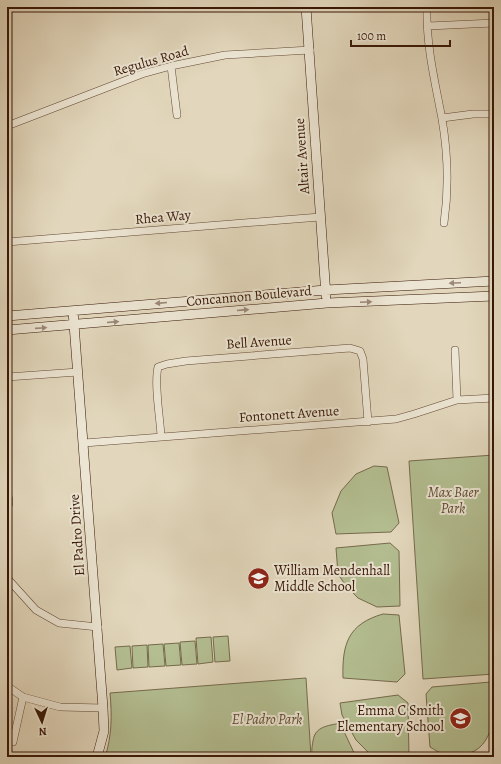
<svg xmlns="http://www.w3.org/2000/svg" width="501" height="764" viewBox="0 0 501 764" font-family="Alegreya,serif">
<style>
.green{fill:#b3be91;stroke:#766a4c}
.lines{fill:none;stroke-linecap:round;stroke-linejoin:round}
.street-casing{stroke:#624734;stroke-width:8}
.secondary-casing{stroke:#381706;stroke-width:10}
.street{stroke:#ece5d3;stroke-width:7}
.secondary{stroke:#ece5d3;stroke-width:9}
.oneway{fill:#9b8877}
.labels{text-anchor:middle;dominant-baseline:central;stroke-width:4;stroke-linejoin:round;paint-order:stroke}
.street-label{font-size:14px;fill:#381706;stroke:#ece5d3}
.park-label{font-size:14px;font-style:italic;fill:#5d4930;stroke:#ece5d3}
.poi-label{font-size:14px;fill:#381706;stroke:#ece5d3;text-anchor:start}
</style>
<rect width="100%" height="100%" fill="#e2d7bc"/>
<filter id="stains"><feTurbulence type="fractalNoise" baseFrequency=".005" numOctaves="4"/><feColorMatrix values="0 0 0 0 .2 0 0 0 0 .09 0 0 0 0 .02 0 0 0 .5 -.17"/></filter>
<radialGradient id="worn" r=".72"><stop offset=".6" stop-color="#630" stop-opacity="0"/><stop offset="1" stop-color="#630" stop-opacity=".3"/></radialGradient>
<path class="green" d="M494,455V674L423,679L409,461Z
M374,466L387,467L399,523L391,532L336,534L332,513L341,491L356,474Z
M390,543L399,551L400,606L377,607L358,598L346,586L338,574L336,548Z
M383,614L399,615L405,674L397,682L343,678C342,644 348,624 383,614Z
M228,636L230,661L215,662L213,637Z
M211,637L213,662L198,664L196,638Z
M195,641L197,664L182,665L180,642Z
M179,643L181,665L166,666L164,644Z
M163,644L165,666L149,667L148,645Z
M147,645L148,667L133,668L132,646Z
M130,646L132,668L117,670L115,647Z
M306,678L311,757H105C112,736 112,715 110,693Z
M491,682C497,711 495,756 456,755C443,754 441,754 430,747L426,694L432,687Z
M398,695L408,703L409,757H381L370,754L356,740L342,715L340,703Z
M340,723L356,757H313C311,751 312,747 313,741C315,726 328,726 340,723Z"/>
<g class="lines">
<defs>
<path id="street" d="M427,7C426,45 435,82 442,119C448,154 449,188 444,223
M428,26L494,23
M171,66L177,115
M442,118L473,114H494
M7,126L142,74L171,66L225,55L310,50
M7,242L320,217
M455,350L457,400
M7,377L78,372
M161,436C160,417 154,384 158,367L167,364L186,361L350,348L360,351L363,359L368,422
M84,443L396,419L414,414L457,400L494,398
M7,488L9,502L7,512
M7,578L36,610L59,623L98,627
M7,686L23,697L60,707L103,708
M13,742L23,697"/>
<path id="secondary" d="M306,7L326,296
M73,311L103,708L104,731L97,757
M7,316L326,290L494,281
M7,330L327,303L494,296"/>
</defs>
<use href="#street" class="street-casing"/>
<use href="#secondary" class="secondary-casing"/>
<use href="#street" class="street"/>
<use href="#secondary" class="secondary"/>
</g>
<defs><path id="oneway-solid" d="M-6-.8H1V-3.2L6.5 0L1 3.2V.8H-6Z"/></defs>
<g class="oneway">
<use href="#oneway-solid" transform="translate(455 283) rotate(177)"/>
<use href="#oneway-solid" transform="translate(366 302) rotate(-2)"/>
<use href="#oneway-solid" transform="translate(161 303) rotate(175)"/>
<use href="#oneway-solid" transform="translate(243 310) rotate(-5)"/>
<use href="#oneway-solid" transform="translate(113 322) rotate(-5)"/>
<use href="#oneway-solid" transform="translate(41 328) rotate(-4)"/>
</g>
<defs>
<symbol id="school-disc" viewBox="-11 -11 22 22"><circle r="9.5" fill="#8f2418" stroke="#ece5d3"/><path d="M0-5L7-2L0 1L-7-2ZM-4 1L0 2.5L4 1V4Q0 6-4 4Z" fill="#fff"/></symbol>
</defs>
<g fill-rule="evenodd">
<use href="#school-disc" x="246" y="566" width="25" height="25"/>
<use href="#school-disc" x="448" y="706" width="25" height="25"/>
</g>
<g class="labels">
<g class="street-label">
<text transform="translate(151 61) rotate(-16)">Regulus Road</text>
<text transform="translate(302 156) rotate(-94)">Altair Avenue</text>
<text transform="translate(163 217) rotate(-5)">Rhea Way</text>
<text transform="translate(249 296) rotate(-5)">Concannon Boulevard</text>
<text transform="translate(259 342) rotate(-4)">Bell Avenue</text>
<text transform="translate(289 414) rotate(-4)">Fontonett Avenue</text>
<text transform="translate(77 535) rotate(-94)">El Padro Drive</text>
</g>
<g class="park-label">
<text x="453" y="492">Max Baer<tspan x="453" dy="16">Park</tspan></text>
<text x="267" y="719">El Padro Park</text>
</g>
<g class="poi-label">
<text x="274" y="570">William Mendenhall<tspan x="274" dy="16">Middle School</tspan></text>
<text x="444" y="710" text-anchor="end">Emma C Smith<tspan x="444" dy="16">Elementary School</tspan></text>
</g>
</g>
<rect width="501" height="764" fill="none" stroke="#e2d7bc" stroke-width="24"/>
<rect x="8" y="8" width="485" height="748" fill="none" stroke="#381706" stroke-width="2"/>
<rect x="12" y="12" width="477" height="740" fill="none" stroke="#381706"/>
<g transform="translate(42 722) rotate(176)" stroke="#ece5d3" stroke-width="3" paint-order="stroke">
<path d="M0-3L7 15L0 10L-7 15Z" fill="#381706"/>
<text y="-6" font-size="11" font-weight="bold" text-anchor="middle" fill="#381706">N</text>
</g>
<path d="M351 40v6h99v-6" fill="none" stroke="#381706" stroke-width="2"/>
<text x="357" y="40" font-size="12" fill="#381706" stroke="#ece5d3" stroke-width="3" paint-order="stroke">100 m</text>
<rect width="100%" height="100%" filter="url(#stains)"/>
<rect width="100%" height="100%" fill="url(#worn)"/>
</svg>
